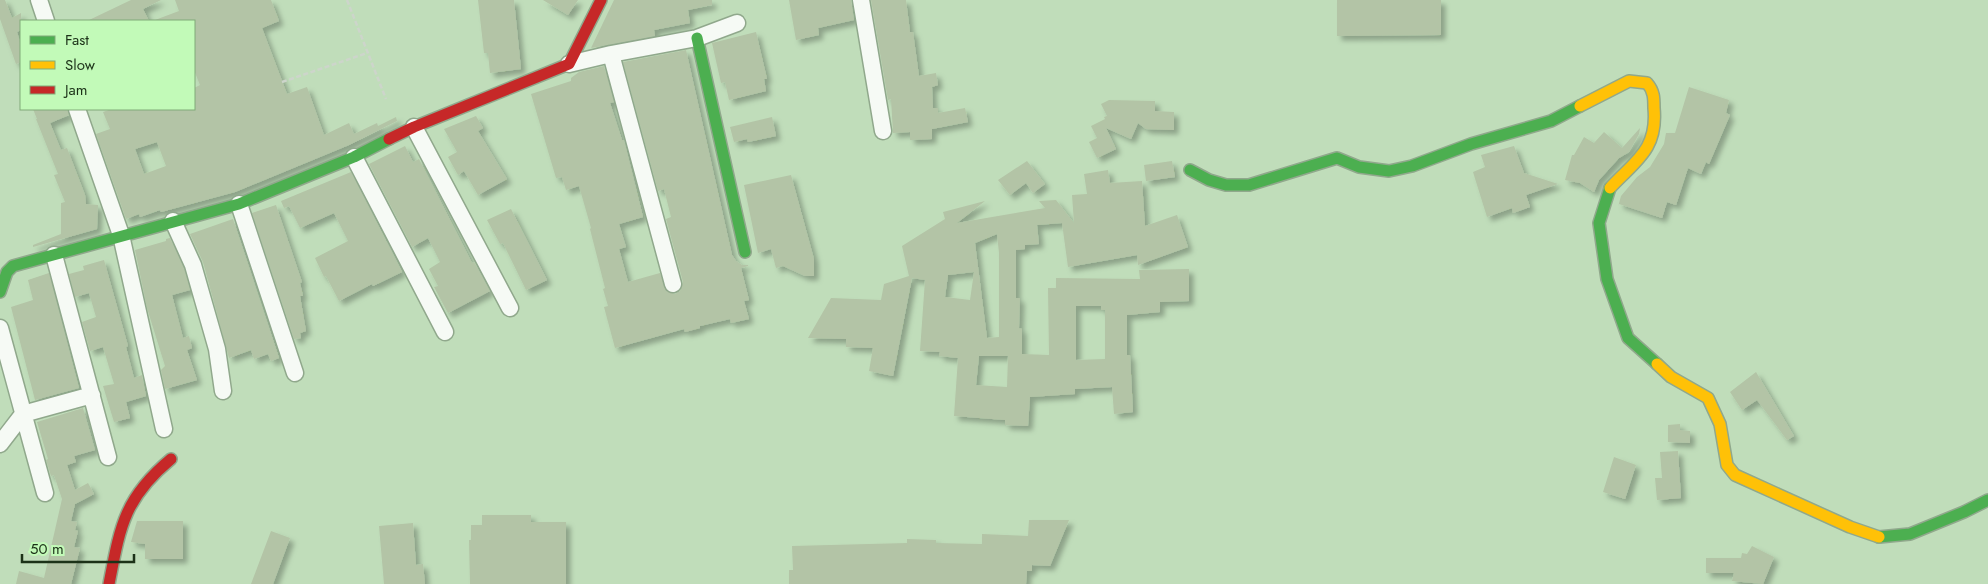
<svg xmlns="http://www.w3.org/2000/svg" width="1988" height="584" viewBox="0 0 1988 584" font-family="Jost,sans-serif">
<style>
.building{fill:#b3c4a6;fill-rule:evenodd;filter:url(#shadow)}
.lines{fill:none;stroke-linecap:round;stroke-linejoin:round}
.street-casing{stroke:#90a88c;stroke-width:19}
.fast-casing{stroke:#90a88c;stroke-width:14}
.slow-casing{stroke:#90a88c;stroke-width:14}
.jam-casing{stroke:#90a88c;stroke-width:14}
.path{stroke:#cdd5cb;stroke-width:2.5;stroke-dasharray:5 2.5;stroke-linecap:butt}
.street{stroke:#f6faf5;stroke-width:16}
.fast{stroke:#4caf50;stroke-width:11}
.slow{stroke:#ffc107;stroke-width:11}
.jam{stroke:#c62828;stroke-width:11}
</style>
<defs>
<filter id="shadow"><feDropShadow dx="4.5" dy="4.5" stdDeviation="2.5" flood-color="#0004"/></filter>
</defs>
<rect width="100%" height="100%" fill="#c0ddba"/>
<path class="building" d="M0,0H5L12,18L21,13V30L17,32L21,45V62L16,64L0,19Z
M131,0H161L143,9L149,21H87Z
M175,0H271L279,21L262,28L287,94L307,87L324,135L349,123L354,134L377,123L378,126L396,117L397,121L349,145L235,192L161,212L160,210L140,217L139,214L126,219L96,134L110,129L103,112L112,109H194V88L200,85L194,70V21L155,20L179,11ZM157,142L166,166L144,174L135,149Z
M478,0H514L521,69L490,73L488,53H484Z
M543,0H578L568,15Z
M614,0H712V5L688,10L690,23L654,30L655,36L591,48Z
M789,0H851L854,20L818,28L819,35L796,40Z
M871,0H906L910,32H913L919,76L936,73L938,85L932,87L933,108H938V113L965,108L968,122L932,129V139L910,140V132L893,133L891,99L888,100Z
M1337,0H1441V35L1337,36Z
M756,32L767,79H764L766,91L729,100L725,82L721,83L712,43Z
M686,50L732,255L736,261L742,265H748V266L741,268L749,300L744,301L749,319L731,323L730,319L700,326V328L685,332L684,329L615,348L604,307L608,306L603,289L605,288L590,229L591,228L579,186L566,190L562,177L556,178L531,94L571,81V78L579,72L604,66L614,102L610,103L622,140H624L643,217L619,224L626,247L619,249L628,282L660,273L666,291L675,294L680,291L683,282L666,219L671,217L664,189L658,191L623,62Z
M1689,87L1729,100L1726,113L1730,115L1709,164L1706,162L1701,174L1688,168L1676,205L1667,202L1662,218L1619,204L1618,207L1621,196L1637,177L1650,167L1664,144L1666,133H1675Z
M1109,100L1155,101V111L1174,112V130L1146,129L1138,123L1131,139L1106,128L1116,149L1097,158L1089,142L1097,138L1091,126L1105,119L1104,117L1107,116L1101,104Z
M33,109H67L69,115L50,123L61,150L67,148L85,195L86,204L98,205L97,229L33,247V245L61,234V203L65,202L54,175L58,174L36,119H37Z
M476,116L483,128L478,131L507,179L478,195L464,171L458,175L448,157L457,152L444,129Z
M772,117L776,136L748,142L747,139L734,142L730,127Z
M1640,128L1639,134L1629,152L1619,158L1599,180L1594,192L1580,183L1565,180L1572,155H1574L1584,137L1594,143L1604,132L1622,148Z
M405,146L413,162L419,159L472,263L474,262L490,291L448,313L434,287L438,286L429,269L440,262L428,238L412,247L369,164Z
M1514,146L1524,173L1558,184L1526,195L1530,207L1513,213L1512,208L1487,217L1473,172L1485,167L1481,155Z
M1027,161L1045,184L1033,193L1026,183L1010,195L998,180Z
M1172,161L1175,177L1146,181L1144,165Z
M1108,170L1110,183L1142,181L1145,226L1177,215L1188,247L1138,265L1137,255L1068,267L1062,223L1037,225L1039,244L1025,245V249L1016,250V298H1020L1019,328L1022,329V354L1049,355L1048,288H1056V278L1140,279L1139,270L1189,269V301L1160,302V312L1127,315V355H1130L1133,412L1114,414L1112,387L1075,389V394L1030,397L1028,426L1005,425V420L954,416L958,358L939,356L940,352L920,351L925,280L912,278L893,376L869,371L873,348L846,347V339L808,338L831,298L881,300L884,284L909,276L902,246L945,219L943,212L985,201L957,223L1045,208L1039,201L1056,200L1074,223L1072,195L1087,194L1084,174ZM997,234L999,253V337L987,338L975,243ZM974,272L970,300L945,297L948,275ZM1076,306H1101V310H1105V359L1076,360ZM979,356H1008L1007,387L976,385Z
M351,172L402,272L373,286L372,284L339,301L326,276L324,277L315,258L348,241L334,213L300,228L289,206L284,208L281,201Z
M791,175L814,259V276H805L783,266L776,268L771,249L758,253L744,185Z
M276,205L302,282L300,283L303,296H300L306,331L300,333L301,338L294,339L252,213Z
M511,209L547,280L526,290L503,243L500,244L487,220Z
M233,219L279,358L271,361L268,354L254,359L251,350L229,358L203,262L190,234Z
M170,238L184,268L190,290L172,295L183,338L189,336L192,348L187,350L197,380L165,389L161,370L165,366L147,308L135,250L166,241V239Z
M104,260L128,346L126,347L134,378L142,375L146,396L126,402L130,418L114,422L103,386L114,384L103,347L90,351L82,322L96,317L89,293L75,297L69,274L84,270L83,266Z
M49,273L79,388L35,400L11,307L33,300L28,280Z
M1756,372L1794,436L1787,440L1757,400L1742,410L1730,392Z
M83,408L95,450L74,456L76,462L67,465L75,490L88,483L94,494L75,504L71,521L77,522L75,530L78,531L74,547L80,548L71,584H16L19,571L44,578L62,499L54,475L51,476L46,460L48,459L37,422Z
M1680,424V430L1690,431V443L1668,442V425Z
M1678,451L1681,498L1657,500L1655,478H1662L1660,452Z
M1614,457L1636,465L1625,499L1603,492Z
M482,515H531V522H566V584H470L469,540H471V525H482Z
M1029,520H1069L1050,566L1032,565V571H1027L1026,584H789V570H793L792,546L907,543V539L936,540V543L982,544V534L1028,536Z
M137,521H183V559H145V544L131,542Z
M413,523L416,565L423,564L425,584H384L379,526Z
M271,531L290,538L273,584H251Z
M1752,546L1774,557L1763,584L1732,581L1734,573H1706V558H1741L1742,553L1747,554Z"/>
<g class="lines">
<defs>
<path id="street" d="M39,0L46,21
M861,0L883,131
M611,54L673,284
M569,64L611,54L697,38L737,23
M77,109L121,235L164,429
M414,127L510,308
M354,157L445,332
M239,204L295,373
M173,221L193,265L217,349L223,391
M54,255L108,457
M0,328L45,493
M0,444L23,414L92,395"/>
<path id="fast" d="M697,38L745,252
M1190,170L1209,180L1226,185H1249L1337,158L1359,167L1389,171L1412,166L1471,144L1551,121L1580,106
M1610,188L1599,223L1607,279L1628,338L1657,364
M0,292L7,272L13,266L239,204L354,157L389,139
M1879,537L1910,534L1964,512L1988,500"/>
<path id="slow" d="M1580,106L1629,81L1647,83C1654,91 1654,98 1654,108C1658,150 1635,161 1610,188
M1657,364L1671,377L1708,398L1720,424L1727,465L1735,475L1850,527L1879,537"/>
<path id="jam" d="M389,139L414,127L569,64L601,0
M109,584C120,527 124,498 171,459"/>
</defs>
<use href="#street" class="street-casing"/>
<use href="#fast" class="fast-casing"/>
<use href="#slow" class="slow-casing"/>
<use href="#jam" class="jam-casing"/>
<path class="path" d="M347,0L386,99
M282,82L367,53"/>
<use href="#street" class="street"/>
<use href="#fast" class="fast"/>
<use href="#slow" class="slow"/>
<use href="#jam" class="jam"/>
</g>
<rect x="20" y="20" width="175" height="90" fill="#c2fab8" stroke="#80aa78"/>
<rect x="30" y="36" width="25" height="8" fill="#4caf50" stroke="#80aa78"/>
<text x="65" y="45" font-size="15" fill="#1c3218">Fast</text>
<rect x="30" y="61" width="25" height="8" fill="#ffc107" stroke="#80aa78"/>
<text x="65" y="70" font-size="15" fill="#1c3218">Slow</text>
<rect x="30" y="86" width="25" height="8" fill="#c62828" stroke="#80aa78"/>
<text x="65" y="95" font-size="15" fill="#1c3218">Jam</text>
<path d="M22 554v8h112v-8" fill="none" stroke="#1c3218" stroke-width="2.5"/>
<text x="30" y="554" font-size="15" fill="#1c3218" stroke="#c2fab8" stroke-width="4" paint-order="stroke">50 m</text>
</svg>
